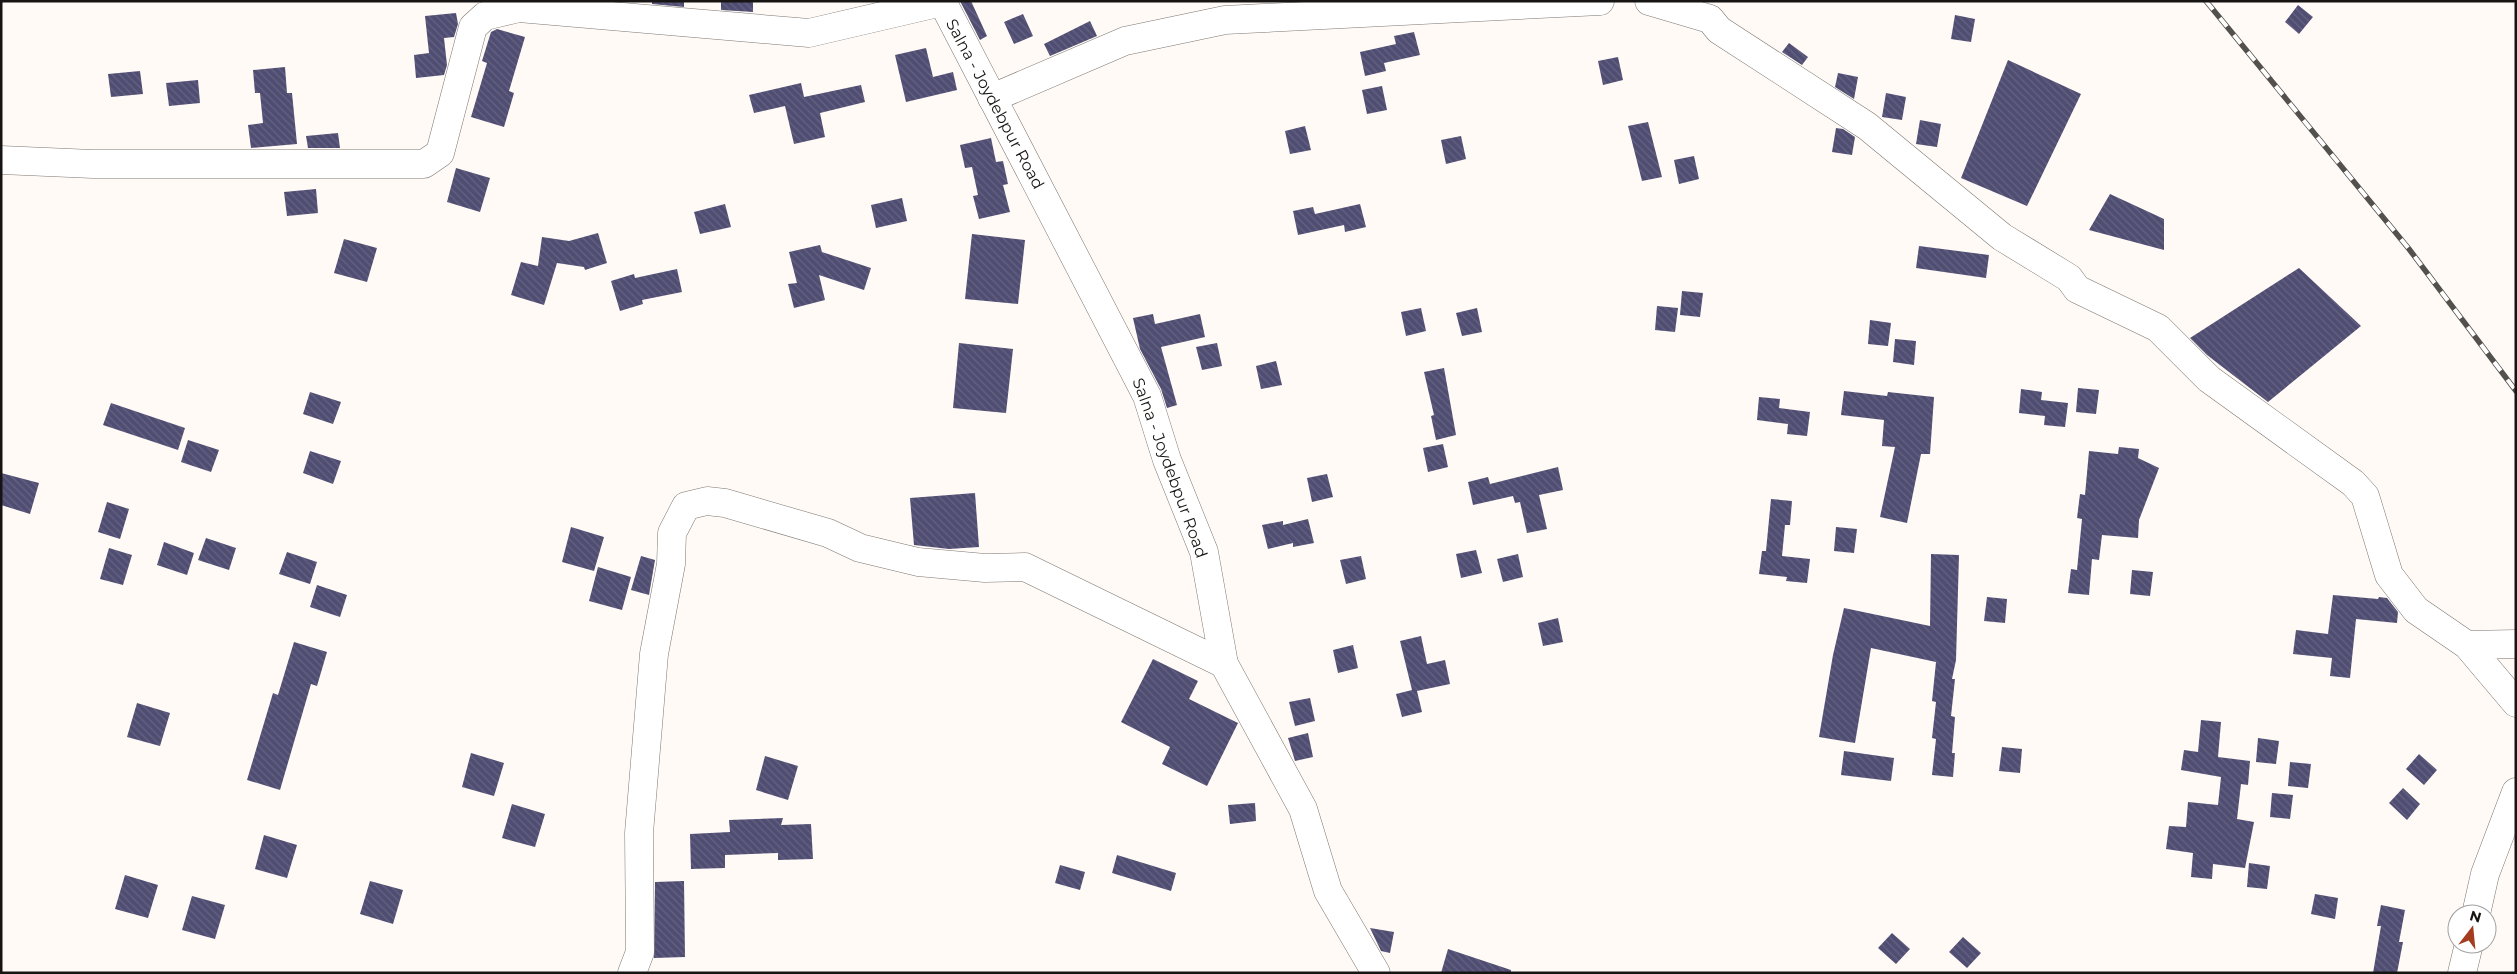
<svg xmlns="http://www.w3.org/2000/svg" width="2517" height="974" viewBox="0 0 2517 974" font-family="Montserrat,sans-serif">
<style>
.building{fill:url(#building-back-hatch)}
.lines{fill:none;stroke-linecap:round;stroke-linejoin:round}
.minor-casing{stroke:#7d7873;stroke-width:29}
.major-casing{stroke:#7d7873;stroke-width:29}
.minor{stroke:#fff;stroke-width:28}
.major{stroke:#fff;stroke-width:28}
.rail-casing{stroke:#53514e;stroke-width:5.5}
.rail{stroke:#fff;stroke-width:4;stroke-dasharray:11;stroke-linecap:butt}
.labels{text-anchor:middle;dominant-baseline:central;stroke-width:5;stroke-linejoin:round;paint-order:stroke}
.street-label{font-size:16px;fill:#171513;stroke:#fff}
</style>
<defs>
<pattern id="building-back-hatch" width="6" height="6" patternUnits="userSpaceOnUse" patternTransform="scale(1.25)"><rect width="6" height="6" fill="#504d73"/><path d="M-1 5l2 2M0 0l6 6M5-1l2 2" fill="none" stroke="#656381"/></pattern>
</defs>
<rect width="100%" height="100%" fill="#fffaf6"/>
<path class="building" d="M652,1H684V7L652,4Z
M721,1H753V12L721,10Z
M960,1H971L987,36L980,40Z
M2298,5L2313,17L2299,34L2285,22Z
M456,13L458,24L454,37L444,38L447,65L444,75L416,78L414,55L429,53L425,16Z
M1023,14L1033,36L1014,44L1004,22Z
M1955,15L1975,19L1971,42L1951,39Z
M1090,21L1097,36L1050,56L1044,44Z
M497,29L525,37L509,91L514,93L504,127L471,117L487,63L482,61L491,32Z
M1414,32L1420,55L1384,63L1386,71L1365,76L1360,52L1396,44L1394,36Z
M1789,43L1808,57L1802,65L1782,52Z
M926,48L933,77L953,72L957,90L906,102L895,55Z
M1618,57L1623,80L1603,85L1598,61Z
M2008,60L2081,94L2027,206L1961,178Z
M285,67L287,93H292L297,144L251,148L248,125L263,123L260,93H255L253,70Z
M140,71L143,94L111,97L108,74Z
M1838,73L1858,77L1854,99L1835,87Z
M198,80L200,103L169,106L166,83Z
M801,83L804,97L861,85L865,102L820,113L825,137L794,144L785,106L754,113L749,95Z
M1382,86L1387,110L1367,114L1362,90Z
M1886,93L1906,97L1902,120L1882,117Z
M1920,120L1941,124L1937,147L1916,144Z
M1648,122L1662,177L1642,181L1628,126Z
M1305,126L1311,150L1290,154L1285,131Z
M1836,128L1843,129L1855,137L1852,155L1832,152Z
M338,133L340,148H308L306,136Z
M1461,136L1466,159L1446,164L1441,140Z
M991,138L996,162L1003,161L1008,184L1003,185L1010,212L979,219L973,196L978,195L972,167L965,168L960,145Z
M1694,156L1699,179L1679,184L1674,160Z
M456,168L490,178L480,212L447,202Z
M316,189L318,213L287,216L284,192Z
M2110,194L2164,219V250L2089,230Z
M902,198L907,221L876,228L871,205Z
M725,204L731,227L700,234L694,212Z
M1360,204L1366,227L1345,232L1344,225L1298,235L1293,211L1313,207L1315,214Z
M598,233L607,263L585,270L584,267L557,263L544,305L511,295L521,262L538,266L542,237L569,241Z
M972,234L1025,240L1018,304L965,299Z
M344,239L377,248L367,282L334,273Z
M820,245L822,252L871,268L864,290L819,275L825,300L794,308L788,284L797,283L789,252Z
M1919,246L1989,255L1986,278L1916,268Z
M2299,268L2361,326L2268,402L2207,355L2190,338Z
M677,269L682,292L642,300L643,304L620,311L611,281L634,274L635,278Z
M1682,291L1703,293L1700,317L1680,315Z
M1657,306L1678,308L1675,332L1655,330Z
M1421,308L1426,331L1406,336L1401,312Z
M1477,308L1482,332L1462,336L1456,313Z
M1153,314L1155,324L1200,314L1205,337L1161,347L1177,405L1167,408L1161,389L1140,349L1133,318Z
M1870,320L1891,323L1888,346L1868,344Z
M1895,339L1916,341L1914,365L1893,362Z
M959,343L1013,349L1006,413L953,408Z
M1217,343L1222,366L1202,370L1196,347Z
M1276,361L1282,385L1261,389L1256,366Z
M1444,368L1456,435L1436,440L1431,416L1434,415L1424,372Z
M2078,388L2099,390L2096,414L2076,412Z
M2021,389L2042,392L2041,400L2068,403L2065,427L2044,425L2045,416L2019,413Z
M1844,391L1887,396L1888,392L1934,397L1930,454H1921L1907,523L1880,517L1895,447L1882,446L1884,420L1841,415Z
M310,392L341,402L333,424L303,414Z
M1759,397L1780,399L1779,408L1810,412L1807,436L1787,434L1788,424L1757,420Z
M111,403L185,428L178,450L103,425Z
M188,440L219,450L211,472L181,462Z
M1443,444L1448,467L1428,472L1423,448Z
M2119,447L2139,449L2138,458L2159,468L2139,520L2138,538L2102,535L2099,560L2092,559L2089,595L2068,593L2071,569L2077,570L2082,519L2077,518L2080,494L2085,495L2089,451L2118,454Z
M310,451L341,461L333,484L303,473Z
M1558,467L1563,490L1539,495L1547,529L1527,533L1520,502L1515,503L1513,496L1473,505L1468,482L1488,477L1490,484Z
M1,473L39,483L30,514L1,505Z
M1327,474L1333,497L1312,502L1307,478Z
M975,493L979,547L949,549L914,545L910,498Z
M1771,499L1792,501L1790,525H1785L1782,556L1810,559L1807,583L1786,581L1787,577L1759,574L1762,551H1766Z
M107,502L129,509L120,539L98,532Z
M1308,519L1314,543L1293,547V543L1268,549L1262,525L1283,521V525Z
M571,527L604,537L594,571L562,562Z
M1836,527L1857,529L1854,553L1834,551Z
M206,538L236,548L229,570L198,560Z
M164,542L194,553L187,575L157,565Z
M109,548L132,555L123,585L100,579Z
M1476,550L1482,573L1461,578L1456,554Z
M287,552L317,562L310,584L279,574Z
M1518,554L1523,577L1503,582L1497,559Z
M1931,554L1959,555L1956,660L1952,679H1955L1951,716L1955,717L1952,753H1955L1953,777L1932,775L1936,739L1932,738L1936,702L1932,701L1936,662L1871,648L1855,743L1819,737L1833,655L1844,608L1930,626Z
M641,556L655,560L649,595L631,590Z
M1361,556L1366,579L1346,584L1340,560Z
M598,567L631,577L622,610L589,601Z
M2132,570L2153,572L2150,596L2130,594Z
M317,585L347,595L340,617L310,607Z
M2333,595L2378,599L2379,597L2387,598L2398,612L2397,623L2356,619L2350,678L2330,676L2332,658L2293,654L2296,630L2328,634Z
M1987,597L2007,599L2005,623L1984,621Z
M1558,618L1563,642L1543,646L1538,623Z
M1421,636L1427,664L1445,660L1450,684L1417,691L1422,712L1402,717L1396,694L1412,690L1400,641Z
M294,642L327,652L317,686L311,684L280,790L247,780L273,693L278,695Z
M1353,645L1358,668L1338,673L1333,650Z
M1153,659L1198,681L1189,699L1238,723L1207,786L1162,764L1170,747L1121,722Z
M1310,698L1315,721L1295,726L1289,702Z
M137,703L170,713L160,746L127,737Z
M2201,720L2221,722L2218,757L2250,761L2248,785L2241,784L2237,819L2254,822L2245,868L2213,864L2212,879L2191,877L2193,853L2166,849L2169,826L2186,827L2188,802L2218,805L2221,777L2181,770L2184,750L2198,752Z
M1308,733L1313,757L1295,761L1288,738Z
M2258,738L2279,741L2276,764L2256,762Z
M2002,747L2022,749L2020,773L1999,771Z
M1844,751L1894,758L1891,781L1841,775Z
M471,753L504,763L494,796L462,787Z
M2419,754L2437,770L2424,785L2406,769Z
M765,756L798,766L788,800L756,790Z
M2290,762L2311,764L2308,788L2288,786Z
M2403,788L2420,804L2407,820L2389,803Z
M2272,793L2293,795L2290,819L2270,817Z
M1255,803L1256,821L1230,824L1228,805Z
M512,804L545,814L535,847L502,838Z
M783,818L781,825L811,824L813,859L778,860V853L725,855V868L691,869L690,834L730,832L729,820Z
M264,835L297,845L287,878L255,869Z
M1117,855L1176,873L1171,891L1112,873Z
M2249,863L2270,866L2267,889L2247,887Z
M1060,865L1085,872L1080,890L1055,883Z
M125,875L158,885L148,918L115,909Z
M370,881L403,890L393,924L360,914Z
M684,881L685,957L654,958L655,882Z
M2315,894L2338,898L2335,919L2311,914Z
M192,896L225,905L215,939L182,930Z
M2381,905L2405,910L2399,942H2403L2397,973H2373L2381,926H2377Z
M1370,928L1394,932L1390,953L1381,951Z
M1892,933L1910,949L1896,964L1878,948Z
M1963,937L1981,953L1967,968L1949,952Z
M1448,949L1511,970V973H1441Z"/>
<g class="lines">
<defs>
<path id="minor" d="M1649,1L1710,19L1719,30L1867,126L2002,237L2069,278L2077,289L2158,328L2209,379L2353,483L2365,496L2389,575L2416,610L2467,645L2516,703
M992,98L1125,41L1225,20L1600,1
M1,160L93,164H424L440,153L473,27L485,16L519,8L809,33L942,2
M2467,645L2516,644
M2476,914L2485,874L2516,792
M632,973L640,952L639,833L654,654L671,564L672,533L686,506L707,501L725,503L828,533L860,548L918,562L985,568L1025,567L1224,664
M2462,973L2469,944"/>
<path id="major" d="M942,1L1147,396L1167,460L1204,552L1224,664L1303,809L1328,891L1376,973"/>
</defs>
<use href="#minor" class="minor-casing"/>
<use href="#major" class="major-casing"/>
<use href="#minor" class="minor"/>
<use href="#major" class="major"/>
<defs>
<path id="rail" d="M2206,1L2409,249L2516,391"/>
</defs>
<use href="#rail" class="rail-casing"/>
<use href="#rail" class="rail"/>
</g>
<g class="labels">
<g class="street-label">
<text transform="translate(995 104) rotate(62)">Salna - Joydebpur Road</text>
<text transform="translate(1170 468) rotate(70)">Salna - Joydebpur Road</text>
</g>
</g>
<rect width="2517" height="974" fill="none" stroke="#171513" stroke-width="5"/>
<g transform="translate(2472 929) rotate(16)"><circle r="24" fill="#ffffff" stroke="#a2a1a1"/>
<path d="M0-4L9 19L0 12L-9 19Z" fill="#a43c1f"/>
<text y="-8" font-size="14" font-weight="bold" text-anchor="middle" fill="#171513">N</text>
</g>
</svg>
